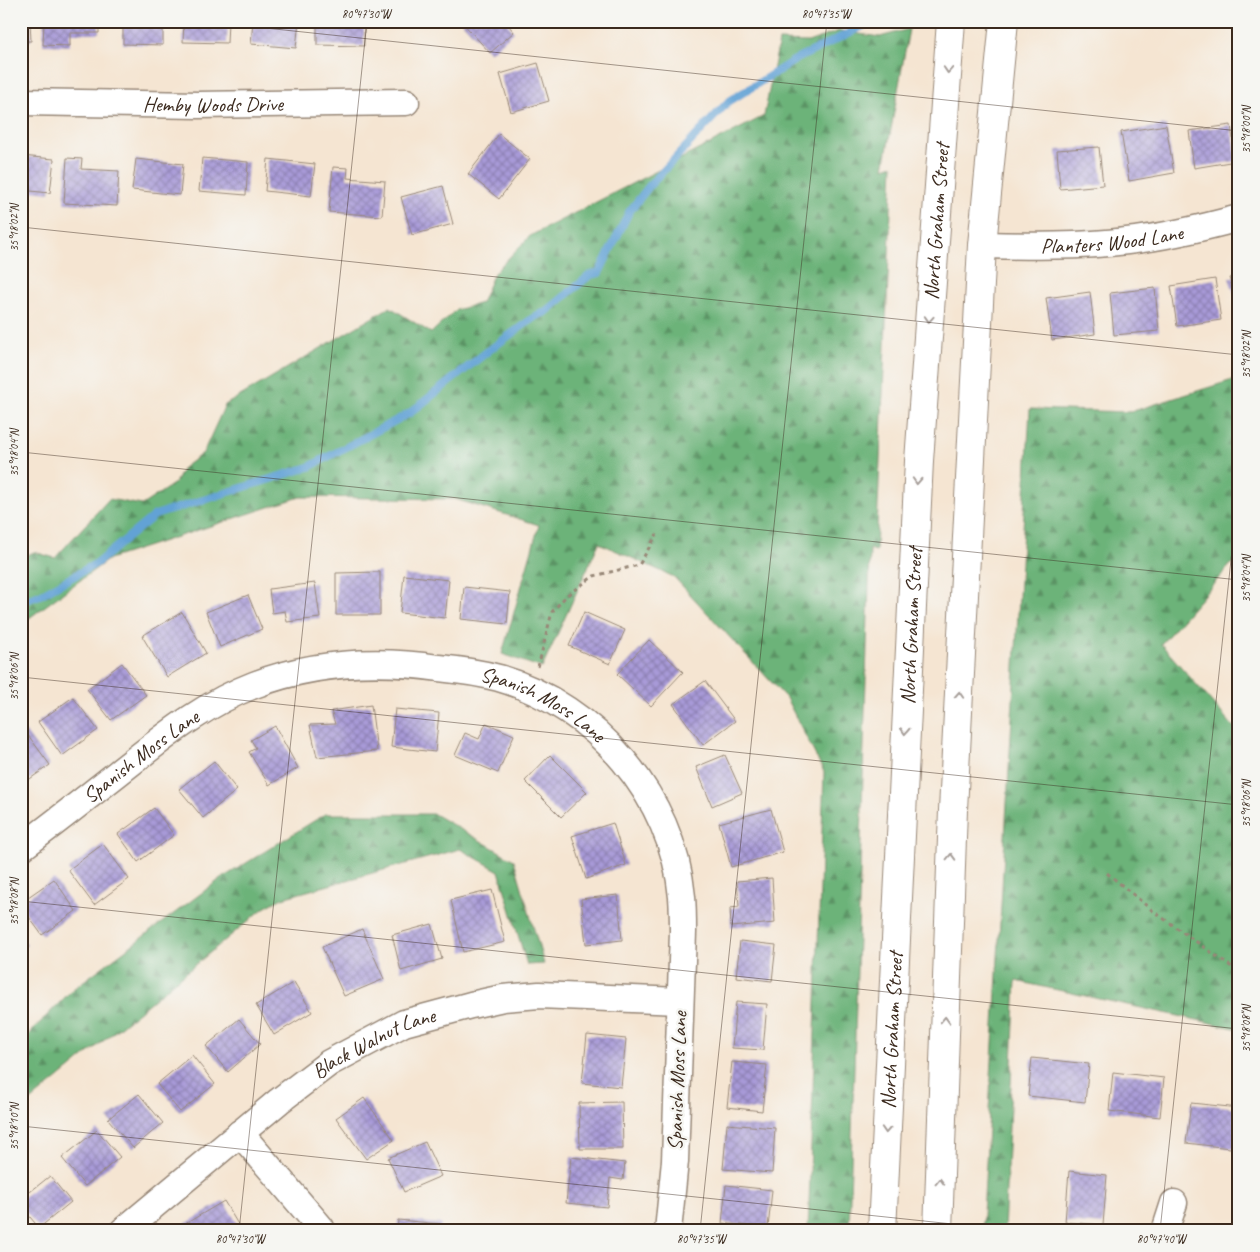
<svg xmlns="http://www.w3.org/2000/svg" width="1260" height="1252" viewBox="0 0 1260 1252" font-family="Caveat,sans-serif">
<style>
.forest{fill:url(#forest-firs);stroke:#546e4c}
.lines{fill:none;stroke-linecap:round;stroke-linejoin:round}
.stream{stroke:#62a2d5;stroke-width:8}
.building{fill:url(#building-cross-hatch)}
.street-casing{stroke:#988878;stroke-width:29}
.secondary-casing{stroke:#988878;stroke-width:30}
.path{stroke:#988878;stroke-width:3;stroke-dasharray:4 4;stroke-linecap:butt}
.street{stroke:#fff;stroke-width:26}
.secondary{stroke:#fff;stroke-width:28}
.oneway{stroke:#a79f9a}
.ticks{fill:none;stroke:#3b2a1e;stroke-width:1;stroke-opacity:0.45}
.labels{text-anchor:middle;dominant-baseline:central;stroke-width:5;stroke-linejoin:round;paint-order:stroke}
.street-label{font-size:21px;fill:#3b2a1e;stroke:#f6f6f2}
.neatline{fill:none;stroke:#3b2a1e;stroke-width:2}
.ticks-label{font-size:12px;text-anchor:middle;fill:#3b2a1e}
</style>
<defs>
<pattern id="forest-firs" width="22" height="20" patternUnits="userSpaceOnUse" patternTransform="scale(1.25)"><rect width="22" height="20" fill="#6cb379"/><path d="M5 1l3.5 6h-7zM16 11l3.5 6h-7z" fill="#5a9263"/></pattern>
<pattern id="building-cross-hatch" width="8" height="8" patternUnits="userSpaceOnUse" patternTransform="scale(1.25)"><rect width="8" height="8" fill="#a89ad8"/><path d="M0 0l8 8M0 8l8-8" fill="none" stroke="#8a7eaf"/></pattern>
</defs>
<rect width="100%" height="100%" fill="#f6f6f2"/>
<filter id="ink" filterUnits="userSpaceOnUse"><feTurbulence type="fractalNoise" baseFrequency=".02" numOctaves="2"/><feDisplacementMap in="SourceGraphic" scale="10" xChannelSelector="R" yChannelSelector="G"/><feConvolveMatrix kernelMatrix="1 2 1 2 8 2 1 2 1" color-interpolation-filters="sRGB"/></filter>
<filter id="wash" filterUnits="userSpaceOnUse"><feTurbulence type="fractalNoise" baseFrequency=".0096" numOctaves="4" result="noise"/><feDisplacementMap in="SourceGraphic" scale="20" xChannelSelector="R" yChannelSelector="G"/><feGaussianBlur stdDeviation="1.12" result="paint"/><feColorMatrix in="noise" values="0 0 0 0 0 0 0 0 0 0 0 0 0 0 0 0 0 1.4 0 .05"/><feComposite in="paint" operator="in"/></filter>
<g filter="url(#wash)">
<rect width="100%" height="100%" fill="#f5e5d2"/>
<path class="forest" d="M909,29L884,168L893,165L876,551L870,549L849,1231H808L824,772L786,698L674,577L599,543L542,668L502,654L539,525L455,499L300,497L109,559L21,624V558L34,552L55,558L109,499L142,505L175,483L183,468L203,453L225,405L390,307L431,333L456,310L481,303L494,273L530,236L764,116L779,41L808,42L839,31L880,37Z
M1239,378V555L1161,644L1239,733V1029L1016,981L1004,1231H982L1030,409L1130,412Z
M325,814H434L514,860L544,964L527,965L499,871L460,849L282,898L264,908L21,1109V1042L73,989L219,880Z"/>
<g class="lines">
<path class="stream" d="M21,602L40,595L97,563L155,515L309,467L410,413L488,351L536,316L546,312L590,275L599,273L629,212L650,185L728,102L795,60L873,21"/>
</g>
<g id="blocks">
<path class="building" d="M21,21H30L31,41H21Z
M44,21H99V33H70V46L43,45Z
M123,21H163V45L123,44Z
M184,21H228L227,43L183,42Z
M253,21H299L296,48L251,44Z
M317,21H364V46L317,45Z
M461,21H505L514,32L490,53Z
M538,63L549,101L511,112L500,74Z
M1166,125L1174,173L1129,181L1121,132Z
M1231,125L1236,161L1194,168L1189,131Z
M499,134L530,159L499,199L468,174Z
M1099,147L1103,185L1060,189L1057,150Z
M21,156L54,159L50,193L21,190Z
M67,158L82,159L81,169L119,171L117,206L64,203Z
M202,158L248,162L246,195L199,191Z
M136,159L183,164L180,195L132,190Z
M268,159L315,164L311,196L265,191Z
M333,167L348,168L347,178L385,181L382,216L329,212Z
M443,186L453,224L412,235L401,197Z
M1239,275V305H1238L1229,278Z
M1215,279L1221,320L1177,326L1171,286Z
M1155,288L1159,331L1114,335L1110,293Z
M1090,292L1095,334L1052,340L1046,298Z
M380,572V615H336V573Z
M404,575L449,580L445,618L400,613Z
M315,583L320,618L287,622L285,611L272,613L269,589Z
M464,587L510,592L507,624L461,619Z
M248,595L262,629L220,647L206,612Z
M182,612L206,653L167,677L142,636Z
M584,612L625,630L610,664L569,646Z
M649,640L683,672L651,706L617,674Z
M122,663L146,695L111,720L87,689Z
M705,681L735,721L703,745L673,704Z
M73,697L98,730L62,756L38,722Z
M371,705L377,751L317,757L310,725L335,724L331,711Z
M395,709L439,713L435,752L391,747Z
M486,723L514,735L498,773L455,755L465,733L479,739Z
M275,726L298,768L269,785L249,752L256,748L251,740Z
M25,731L50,765L21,785V733Z
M550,755L587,792L561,817L525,781Z
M725,755L742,793L712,806L696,767Z
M214,761L237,790L203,818L179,789Z
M154,808L174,835L138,862L118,834Z
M771,809L783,852L731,867L719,823Z
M613,823L626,865L586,879L572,836Z
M103,844L129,879L94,905L68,870Z
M772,878L775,923L731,927L730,908L739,907L737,881Z
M54,879L76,911L42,935L21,906V902Z
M492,890L505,942L463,952L451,900Z
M618,895L622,940L586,944L581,899Z
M432,924L442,959L401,971L392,935Z
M362,929L384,979L344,996L322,947Z
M21,938L27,945L21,949Z
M740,941L776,945L772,981L736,977Z
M294,982L312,1012L274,1035L256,1005Z
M736,1002L767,1004L763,1050L732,1048Z
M239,1019L260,1044L228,1072L206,1046Z
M587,1035L626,1039L621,1087L582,1083Z
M192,1055L215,1084L180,1112L157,1084Z
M1032,1058L1089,1064L1085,1102L1028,1096Z
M732,1062L767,1065L762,1111L727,1107Z
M1113,1072L1164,1078L1160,1117L1109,1111Z
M139,1094L163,1123L133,1148L108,1119Z
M364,1098L394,1140L366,1159L336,1118Z
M622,1102L623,1149H580L579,1103Z
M1191,1103L1239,1108V1149L1186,1143Z
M727,1124L775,1128L772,1173L723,1169Z
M97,1130L120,1157L85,1186L62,1158Z
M425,1142L441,1176L404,1192L388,1158Z
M571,1157L625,1163L623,1180L610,1178L607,1207L566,1203Z
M1069,1171L1107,1175L1103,1225L1065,1222Z
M50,1176L71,1202L39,1228L21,1206V1199Z
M726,1185L772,1190L768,1228L722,1223Z
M224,1201L242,1231H189L185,1224Z
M398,1220L441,1224V1231H397Z
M575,1227L602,1229V1231H574Z"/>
</g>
</g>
<g filter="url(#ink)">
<use href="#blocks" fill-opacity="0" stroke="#988878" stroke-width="1"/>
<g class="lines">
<defs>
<g id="street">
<path id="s1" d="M21,102L198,105L406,102"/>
<path id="s2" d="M982,245C1031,246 1079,247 1127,241C1165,237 1202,228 1239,218"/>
<path id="s3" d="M21,848C59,820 95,791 132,762C170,732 209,702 254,685C314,662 376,659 439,668C459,670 480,673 499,678C596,706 673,797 682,897C683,909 683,921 683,932L675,1161L668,1231"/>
<path d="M240,1133L321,1228"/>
<path id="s4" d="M123,1231L279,1101L329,1063L404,1023L471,1005L503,998L539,995L679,1001"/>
<path d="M1165,1231L1174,1203"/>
</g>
<g id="secondary">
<path id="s5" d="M882,1231L919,461L951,21"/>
<path d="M938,1231L953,810L982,245L1004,21"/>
</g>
</defs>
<use href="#street" class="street-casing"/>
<use href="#secondary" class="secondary-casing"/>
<path class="path" d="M538,667L552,612L567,595L594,576L639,565L657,534
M1107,873L1153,911L1239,972"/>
<use href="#street" class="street"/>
<use href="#secondary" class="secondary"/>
</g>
<defs><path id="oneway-chevron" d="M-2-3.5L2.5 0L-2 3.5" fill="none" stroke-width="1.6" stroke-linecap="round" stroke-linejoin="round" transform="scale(1.25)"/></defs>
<g class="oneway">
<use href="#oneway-chevron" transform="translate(948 70) rotate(94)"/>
<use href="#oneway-chevron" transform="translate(929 319) rotate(94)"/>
<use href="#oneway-chevron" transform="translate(917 481) rotate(93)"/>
<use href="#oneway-chevron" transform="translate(959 695) rotate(-87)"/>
<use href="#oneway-chevron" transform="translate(905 731) rotate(93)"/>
<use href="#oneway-chevron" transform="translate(951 857) rotate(-88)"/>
<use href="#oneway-chevron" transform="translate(945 1020) rotate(-88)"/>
<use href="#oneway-chevron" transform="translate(886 1130) rotate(93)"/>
<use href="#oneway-chevron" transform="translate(940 1182) rotate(-88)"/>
</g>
</g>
<path class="ticks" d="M199,21L1239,131M21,227L1239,355M21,452L1239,580M21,677L1239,805M21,901L1239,1029M21,1126L1019,1231M239,1231L367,21M700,1231L827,21M1160,1231L1239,484"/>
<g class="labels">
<g class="street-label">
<text stroke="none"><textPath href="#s1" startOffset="192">Hemby Woods Drive</textPath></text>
<text stroke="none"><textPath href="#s5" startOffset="1011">North Graham Street</textPath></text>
<text stroke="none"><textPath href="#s2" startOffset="130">Planters Wood Lane</textPath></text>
<text stroke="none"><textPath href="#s5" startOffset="606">North Graham Street</textPath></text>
<text stroke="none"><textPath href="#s3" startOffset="585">Spanish Moss Lane</textPath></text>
<text stroke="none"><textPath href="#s3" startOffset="151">Spanish Moss Lane</textPath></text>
<text stroke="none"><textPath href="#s5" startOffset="201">North Graham Street</textPath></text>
<text stroke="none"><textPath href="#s4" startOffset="315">Black Walnut Lane</textPath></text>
<text transform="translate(677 1081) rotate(-88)">Spanish Moss Lane</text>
</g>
</g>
<rect width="1260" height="1252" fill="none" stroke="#f6f6f2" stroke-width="55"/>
<rect x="28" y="28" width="1204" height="1196" class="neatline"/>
<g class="ticks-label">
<text x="366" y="18">80°47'30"W</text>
<text x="826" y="18">80°47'35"W</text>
<text transform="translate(1246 130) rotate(-90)" y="4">35°18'00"N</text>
<text transform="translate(14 228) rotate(-90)" y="4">35°18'02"N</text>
<text transform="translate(1246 355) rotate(-90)" y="4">35°18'02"N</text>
<text transform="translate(14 453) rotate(-90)" y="4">35°18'04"N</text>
<text transform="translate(1246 579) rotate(-90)" y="4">35°18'04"N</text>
<text transform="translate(14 677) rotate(-90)" y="4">35°18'06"N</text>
<text transform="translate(1246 804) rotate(-90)" y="4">35°18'06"N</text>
<text transform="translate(14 902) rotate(-90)" y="4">35°18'08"N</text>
<text transform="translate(1246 1029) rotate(-90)" y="4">35°18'08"N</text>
<text transform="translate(14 1127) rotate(-90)" y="4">35°18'10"N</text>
<text x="240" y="1243">80°47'30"W</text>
<text x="701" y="1243">80°47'35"W</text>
<text x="1161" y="1243">80°47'40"W</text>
</g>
</svg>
